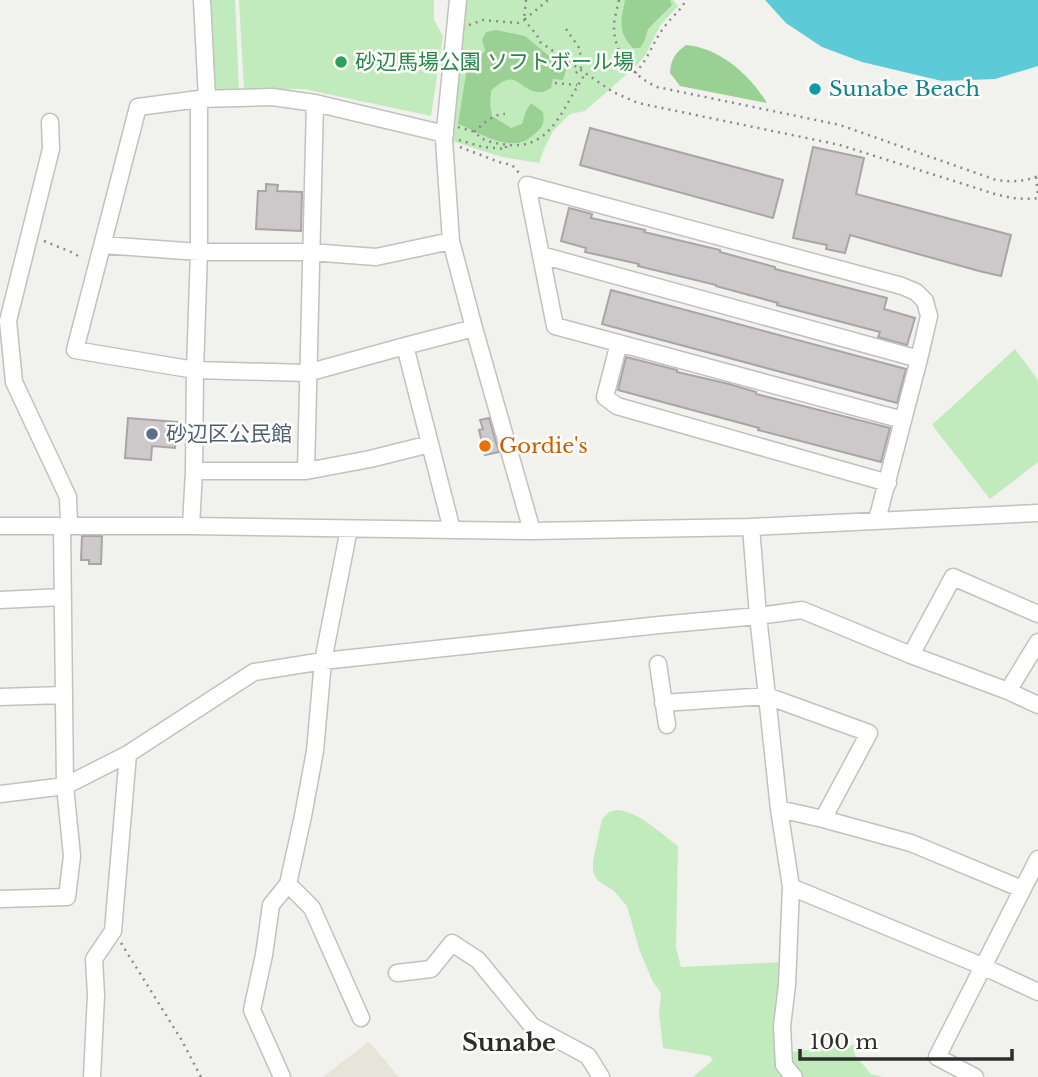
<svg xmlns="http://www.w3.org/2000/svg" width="1038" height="1077" viewBox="0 0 1038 1077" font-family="'Libre Baskerville','Noto Sans JP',serif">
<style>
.built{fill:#e7e4d9}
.green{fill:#c2ebbd}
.forest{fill:#9ad093}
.water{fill:#5dcad7}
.building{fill:#cdc9cb;stroke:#a9a5a7;stroke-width:2}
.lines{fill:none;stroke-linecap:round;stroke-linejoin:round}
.minor-casing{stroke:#c2c1be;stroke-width:19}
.path{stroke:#8b8a88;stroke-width:2.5;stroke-dasharray:2 5;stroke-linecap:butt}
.minor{stroke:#fff;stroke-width:16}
.leisure-dot{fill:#2e9e5b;stroke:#fffefa;stroke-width:2.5}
.culture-dot{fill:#0f9aa8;stroke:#fffefa;stroke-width:2.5}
.service-dot{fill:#5c6f8a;stroke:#fffefa;stroke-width:2.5}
.food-dot{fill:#e8710a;stroke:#fffefa;stroke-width:2.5}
.labels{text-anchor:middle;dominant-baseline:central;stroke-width:5;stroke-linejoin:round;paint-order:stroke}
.leisure-label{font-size:21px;fill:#27864d;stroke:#fffefa;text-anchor:start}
.culture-label{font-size:21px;fill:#0d838f;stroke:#fffefa;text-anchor:start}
.service-label{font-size:21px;fill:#4e5e75;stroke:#fffefa;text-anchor:start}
.food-label{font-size:21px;fill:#c56008;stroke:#fffefa;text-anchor:start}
.quarter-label{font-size:24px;font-weight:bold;fill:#2e2d2c;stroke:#fffefa}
</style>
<rect width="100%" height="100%" fill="#f1f1ed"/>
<path class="built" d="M369,1042L399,1077H323L368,1042Z"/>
<path class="green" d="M208,0H235L239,90H211Z
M239,0H434V20L443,36L431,116L304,89H244Z
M467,0H673L678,6L660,26L646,54L636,66L585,111L570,114L553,131L544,149L539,163L502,157L452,141Z
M1015,349L1038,380V462L990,499L932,425Z
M617,810C640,812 660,833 678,846L676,947L681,967L783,962L781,1053L855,1045V1055L871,1074L883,1077H693L713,1060L710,1056L663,1048L659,1013L661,993L653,982L640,952L627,906L614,891L598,881L593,872V861L602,819L609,812Z"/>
<path class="forest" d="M625,0H670L672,5L648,29L644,42L640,48H633C617,32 621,21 625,0Z
M496,30L525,36L566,70L563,80L553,79L551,88C548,89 545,92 541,92C518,93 518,64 491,91L490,105L492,116L511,128L522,124L526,111L531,103L543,112C545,125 542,128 532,136C511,155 479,132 458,124L468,62L478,60L485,50L482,40L486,32Z
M686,45C720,48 750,75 767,103L680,86L670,73C671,59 675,53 686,45Z"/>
<path class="water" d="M765,0H1038V66L995,79L942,81L862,62L822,47L786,23Z"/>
<path class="building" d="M590,128L783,180L773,218L580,165Z
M813,147L864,158L856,194L1011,235L1001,276L979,271L850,235L845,253L826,249L827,245L793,238Z
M266,184L278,185L277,191L302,192L301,231L256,229L258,191H266Z
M569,208L592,214L591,218L645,230L644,232L720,250V252L775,267V269L887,298L884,309L915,318L907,345L878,337L880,332L777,305L778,303L716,286V285L638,266L639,264L585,252L586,248L561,241Z
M611,290L906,369L897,403L602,324Z
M626,357L677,370V372L729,384L756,392V394L890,428L881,462L758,430L759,428L618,390Z
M128,418L177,422L175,448L152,446L151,460L125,458Z
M489,418L499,452L485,455L479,430L483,429L480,420Z
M82,536H102L101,564H89V560H81Z"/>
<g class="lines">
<defs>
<path id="minor" d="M202,0L207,99
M458,0L444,140L451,241L474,328L532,531
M50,122L51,149L8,321L14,382L68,497L69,525
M103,245L199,252H310L376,257L451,241
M541,255L919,359
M619,343L605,397L617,406L888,483
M405,346L307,373L195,370L75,350L138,107L199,99L272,97L315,103L445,134
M194,471H306L370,459L430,444
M306,471L315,103
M877,520L919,359L929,316L925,301L916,292L902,286L527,185L555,326L903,420
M0,526H191L532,531L751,527L1038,513
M191,526L194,471L195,370L199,252V99
M751,527L758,616L767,696L779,809L791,887L787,985L782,1026L784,1065L794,1077
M452,530L405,346L474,328
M0,600L63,597
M911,655L953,577L1038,614
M658,664L667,725
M1008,691L1038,642
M0,697L64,695
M663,703L767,696L869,733L823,819
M0,794L65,786L128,754L254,672L323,661L659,625L758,616L802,610L911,655L1008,691L1038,705
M779,809L823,819L911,843L1022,889
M288,884L312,908L361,1018
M791,887L982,966L1038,992
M0,899L67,897L72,856L65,786L62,526
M397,973L431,969L452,943L478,960L532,1026L588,1056L601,1077
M92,1077L96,995L94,959L113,931L128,754
M282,1077L252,1010L264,955L271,905L288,884L303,816L315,751L323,661L349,529
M975,1077L937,1057L1038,859"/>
</defs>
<use href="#minor" class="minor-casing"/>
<path class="path" d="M526,0L524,20L548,0
M619,0C617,9 614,19 614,27C614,54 634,77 657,87L840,125L996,180C1011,182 1024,182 1038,176
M469,25L483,20L518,23L524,20L537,35L540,42L613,92L638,103L840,145L995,194C1010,198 1023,200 1038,198
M566,29L580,49L581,69L573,75
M635,73C649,59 653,41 665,26C673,15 680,12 686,0
M555,83L577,85
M458,127C463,129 470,130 474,132C478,134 479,138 483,139C490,143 502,144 510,145C554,149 565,101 586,73
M474,132C483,124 493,114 505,114
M459,140L483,147L506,149V144
M460,147L499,162L512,165L520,174
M1036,177L1038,196
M44,241L71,252L82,258
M121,943L181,1039L201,1077"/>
<use href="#minor" class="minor"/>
</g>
<circle class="leisure-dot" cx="341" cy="62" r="7"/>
<circle class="culture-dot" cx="815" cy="89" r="7"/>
<circle class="service-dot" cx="152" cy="434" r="7"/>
<circle class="food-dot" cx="485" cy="446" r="7"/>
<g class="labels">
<g class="leisure-label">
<text x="355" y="62">砂辺馬場公園 ソフトボール場</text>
</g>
<g class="culture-label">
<text x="829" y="89">Sunabe Beach</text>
</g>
<g class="service-label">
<text x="166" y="434">砂辺区公民館</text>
</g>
<g class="food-label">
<text x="499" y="446">Gordie's</text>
</g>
<g class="quarter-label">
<text x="509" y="1042">Sunabe</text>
</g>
</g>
<path d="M800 1049v10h212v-10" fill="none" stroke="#2e2d2c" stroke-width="3.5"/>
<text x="810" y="1049" font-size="21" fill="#2e2d2c" stroke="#fffefa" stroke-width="5" paint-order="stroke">100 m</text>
</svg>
